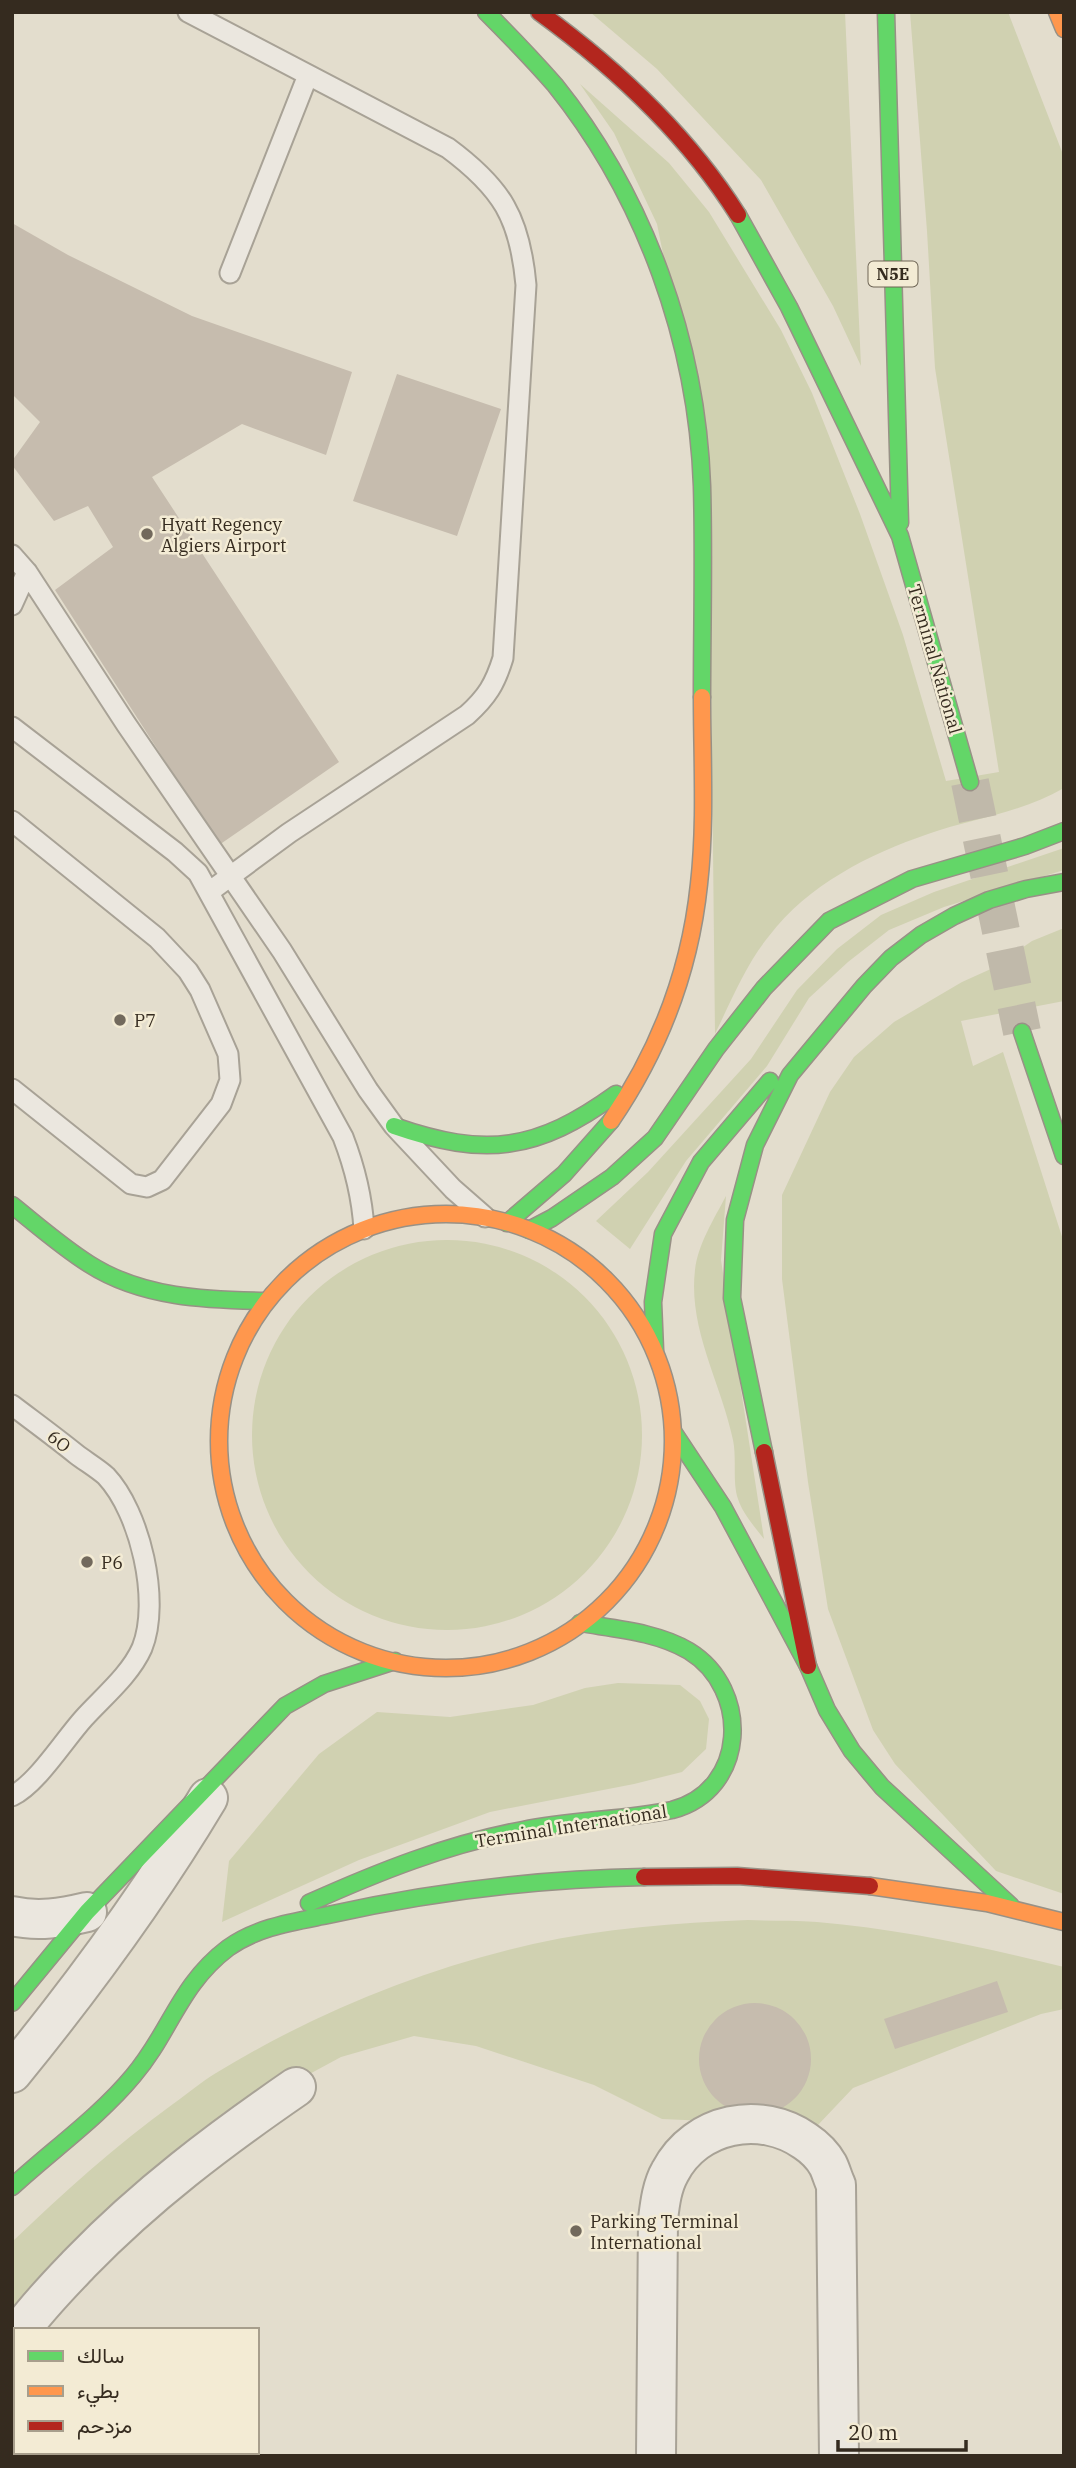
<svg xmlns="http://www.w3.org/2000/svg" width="1076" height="2468" viewBox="0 0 1076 2468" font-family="'IBM Plex Serif',Vazirmatn,serif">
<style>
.green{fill:#d0d1b1}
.building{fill:#c6bcae}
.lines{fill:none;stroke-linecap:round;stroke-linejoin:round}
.secondary-tunnel{stroke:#c0b9aa;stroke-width:38;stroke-dasharray:38 19;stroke-linecap:butt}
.lane-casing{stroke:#a8a296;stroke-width:23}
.street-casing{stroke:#a8a296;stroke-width:42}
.fast-casing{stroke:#989186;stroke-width:19}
.slow-casing{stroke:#989186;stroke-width:19}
.jam-casing{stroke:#989186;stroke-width:19}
.lane{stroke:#ebe7df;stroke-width:19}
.street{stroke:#ebe7df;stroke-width:38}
.fast{stroke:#63d668;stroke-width:16}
.slow{stroke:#ff974d;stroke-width:16}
.jam{stroke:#b3261e;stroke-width:16}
.poi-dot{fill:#72695c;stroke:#f3ebd4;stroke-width:2.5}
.labels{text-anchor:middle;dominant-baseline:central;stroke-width:5;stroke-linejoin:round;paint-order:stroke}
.shield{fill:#f3ebd4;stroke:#6e6555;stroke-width:2}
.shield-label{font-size:16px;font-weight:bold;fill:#352b1f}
.poi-label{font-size:18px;fill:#352b1f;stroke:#f3ebd4;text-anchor:start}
.street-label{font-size:18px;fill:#352b1f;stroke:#f3ebd4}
</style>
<rect width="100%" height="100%" fill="#e3ddcd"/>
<path class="green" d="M590,12H845L861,366L833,306L761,180L657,69Z
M910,12H1008L1064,157V788C1021,813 974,818 928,834C869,854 808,885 769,936C746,964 731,1001 715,1034L709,482L657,224L614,133L580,84L669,163L709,212L781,330L812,393L860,514L903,635L946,781L999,772L935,368L927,231Z
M1064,848V870L944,907L889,930L848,962L809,998L767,1066L686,1161L630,1249L596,1221L648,1172L751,1059L797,990L837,949L881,915L934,892Z
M1064,928V1001L961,1021L973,1066L1003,1052L1064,1243V1894L996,1871L895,1764L873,1730L828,1609L808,1482L782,1279V1195L830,1092L854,1057L894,1022L962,982L993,968L1032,941Z
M726,1196L721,1260L764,1539C754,1526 743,1514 738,1499C732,1481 737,1459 733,1440C721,1383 688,1329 695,1270C698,1244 714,1219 726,1196Z
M252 1435a195 195 0 1 1 390 0a195 195 0 1 1-390 0Z
M618,1683L680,1685L700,1701L709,1719L706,1749L682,1772L634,1784L490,1812L359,1860L222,1922L229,1861L319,1754L377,1712L450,1717L533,1705L585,1688Z
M748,1920C771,1921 794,1920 817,1922C900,1929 983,1947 1064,1967V2009L1041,2014L853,2088L817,2126L662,2119L594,2085L476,2046L414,2036L341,2057L232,2116L130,2187L47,2275L12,2317V2242C64,2192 115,2146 173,2104C187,2094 201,2082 216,2073C313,2014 421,1969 533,1944C604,1928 676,1923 748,1920Z"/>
<path class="building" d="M12,223L68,255L192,316L352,372L326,455L242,424L152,477L339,762L219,845L55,590L113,547L88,506L54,521L12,465V461L40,422L12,394Z
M397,374L501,409L457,536L353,501Z
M997,1981L1008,2012L895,2049L884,2019Z
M699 2059a56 56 0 1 1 112 0a56 56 0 1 1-112 0Z"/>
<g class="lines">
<path class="secondary-tunnel" d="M970,782L1022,1032"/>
<defs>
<path id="lane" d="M188,12L448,148C502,188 520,218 526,285L503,658C495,684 487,697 467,715L289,833L209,892
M230,273L308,75
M12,555L27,572L126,724L282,951L368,1090L394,1126L453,1189L485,1217
M12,605L27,572
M12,727L175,852L198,873L343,1137C355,1168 362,1196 364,1229
M12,821L157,938L188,971L200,990L228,1054L230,1080L221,1104L162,1180L147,1187L131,1184L12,1089
M12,1405C33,1421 55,1437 76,1454C85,1461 97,1468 106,1476C140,1512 161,1601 142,1648C130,1675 103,1697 84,1718C64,1740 37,1784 12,1796"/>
<path id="street" d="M12,1916C38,1922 62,1918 87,1912
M12,2073C83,1986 150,1895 208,1798
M21,2330C39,2305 60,2284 81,2262C146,2195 219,2140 296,2087
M656,2456L658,2219C660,2203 662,2186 670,2172C696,2122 761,2110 805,2141C814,2147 823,2156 828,2165C831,2171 833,2179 836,2185L839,2456"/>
<path id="fast" d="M486,12C510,36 533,60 555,85C645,197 697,342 702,486C704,556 702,627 702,697
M886,12L900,523
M738,215L789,307L900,536
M900,536L970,782
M1022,1032L1064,1156
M394,1126C486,1158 537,1151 616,1094
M12,1205C37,1225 62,1247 89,1264C142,1298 206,1300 267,1301
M507,1223L564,1174L611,1121
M529,1230L552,1218L612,1177L655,1138L716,1049L764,988L829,921L912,879L1025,846L1064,831
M655,1350L653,1302L663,1234L701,1162L770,1081
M674,1433L723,1507L808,1666L827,1710L852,1751L882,1787L1011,1906
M764,1452L732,1298L735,1220L755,1145L790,1075L864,986L891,958L921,935L954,916L989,900L1026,889L1064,882
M309,1903C378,1872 448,1844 523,1830C572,1820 623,1820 672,1810C748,1790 751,1689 689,1651C657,1632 616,1629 580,1623
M12,2003L87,1912L285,1706L324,1684L395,1661
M12,2187C52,2150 98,2118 133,2076C170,2033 179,1985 228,1948C257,1927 293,1922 328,1915C431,1892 538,1879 644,1877"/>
<path id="slow" d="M1057,12L1064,29
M611,1121C660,1049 690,971 699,884C706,822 702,759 702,697
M219 1441a227 227 0 1 1 454 0a227 227 0 1 1-454 0Z
M870,1886L987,1903L1064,1922"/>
<path id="jam" d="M539,12C616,68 687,134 738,215
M764,1452L808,1666
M644,1877L737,1876L870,1886"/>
</defs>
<use href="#lane" class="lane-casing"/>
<use href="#street" class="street-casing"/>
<use href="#fast" class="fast-casing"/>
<use href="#slow" class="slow-casing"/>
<use href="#jam" class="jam-casing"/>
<use href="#lane" class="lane"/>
<use href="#street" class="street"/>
<use href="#fast" class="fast"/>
<use href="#slow" class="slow"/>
<use href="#jam" class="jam"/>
</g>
<g class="poi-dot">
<circle cx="147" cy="534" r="7"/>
<circle cx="120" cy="1020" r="7"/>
<circle cx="87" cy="1562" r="7"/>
<circle cx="576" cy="2231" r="7"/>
</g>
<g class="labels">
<rect class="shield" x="868.5" y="261.5" width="49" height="25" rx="5"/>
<g class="shield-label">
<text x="893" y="274">N5E</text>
</g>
<g class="poi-label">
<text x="161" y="524">Hyatt Regency<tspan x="161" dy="21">Algiers Airport</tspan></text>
<text x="134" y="1020">P7</text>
<text x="101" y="1562">P6</text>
<text x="590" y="2221">Parking Terminal<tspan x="590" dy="21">International</tspan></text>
</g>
<g class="street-label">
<text transform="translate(935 659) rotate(74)">Terminal National</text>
<text transform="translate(59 1441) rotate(38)">6O</text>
<text transform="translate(571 1826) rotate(-9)">Terminal International</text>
</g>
</g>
<rect width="1076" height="2468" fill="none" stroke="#352b1f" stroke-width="28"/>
<rect x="14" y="2328" width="245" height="126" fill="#f3ebd4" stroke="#a79e8c" stroke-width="2"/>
<rect x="28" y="2351" width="35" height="10" fill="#63d668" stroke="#a79e8c" stroke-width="2"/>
<text x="77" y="2363" font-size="21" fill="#352b1f">سالك</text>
<rect x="28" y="2386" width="35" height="10" fill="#ff974d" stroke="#a79e8c" stroke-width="2"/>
<text x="77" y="2398" font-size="21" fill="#352b1f">بطيء</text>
<rect x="28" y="2421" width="35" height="10" fill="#b3261e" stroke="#a79e8c" stroke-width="2"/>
<text x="77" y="2433" font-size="21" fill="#352b1f">مزدحم</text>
<path d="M838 2440v10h128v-10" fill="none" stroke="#352b1f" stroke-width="3.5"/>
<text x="848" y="2440" font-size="21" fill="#352b1f" stroke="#f3ebd4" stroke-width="5" paint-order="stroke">20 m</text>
</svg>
